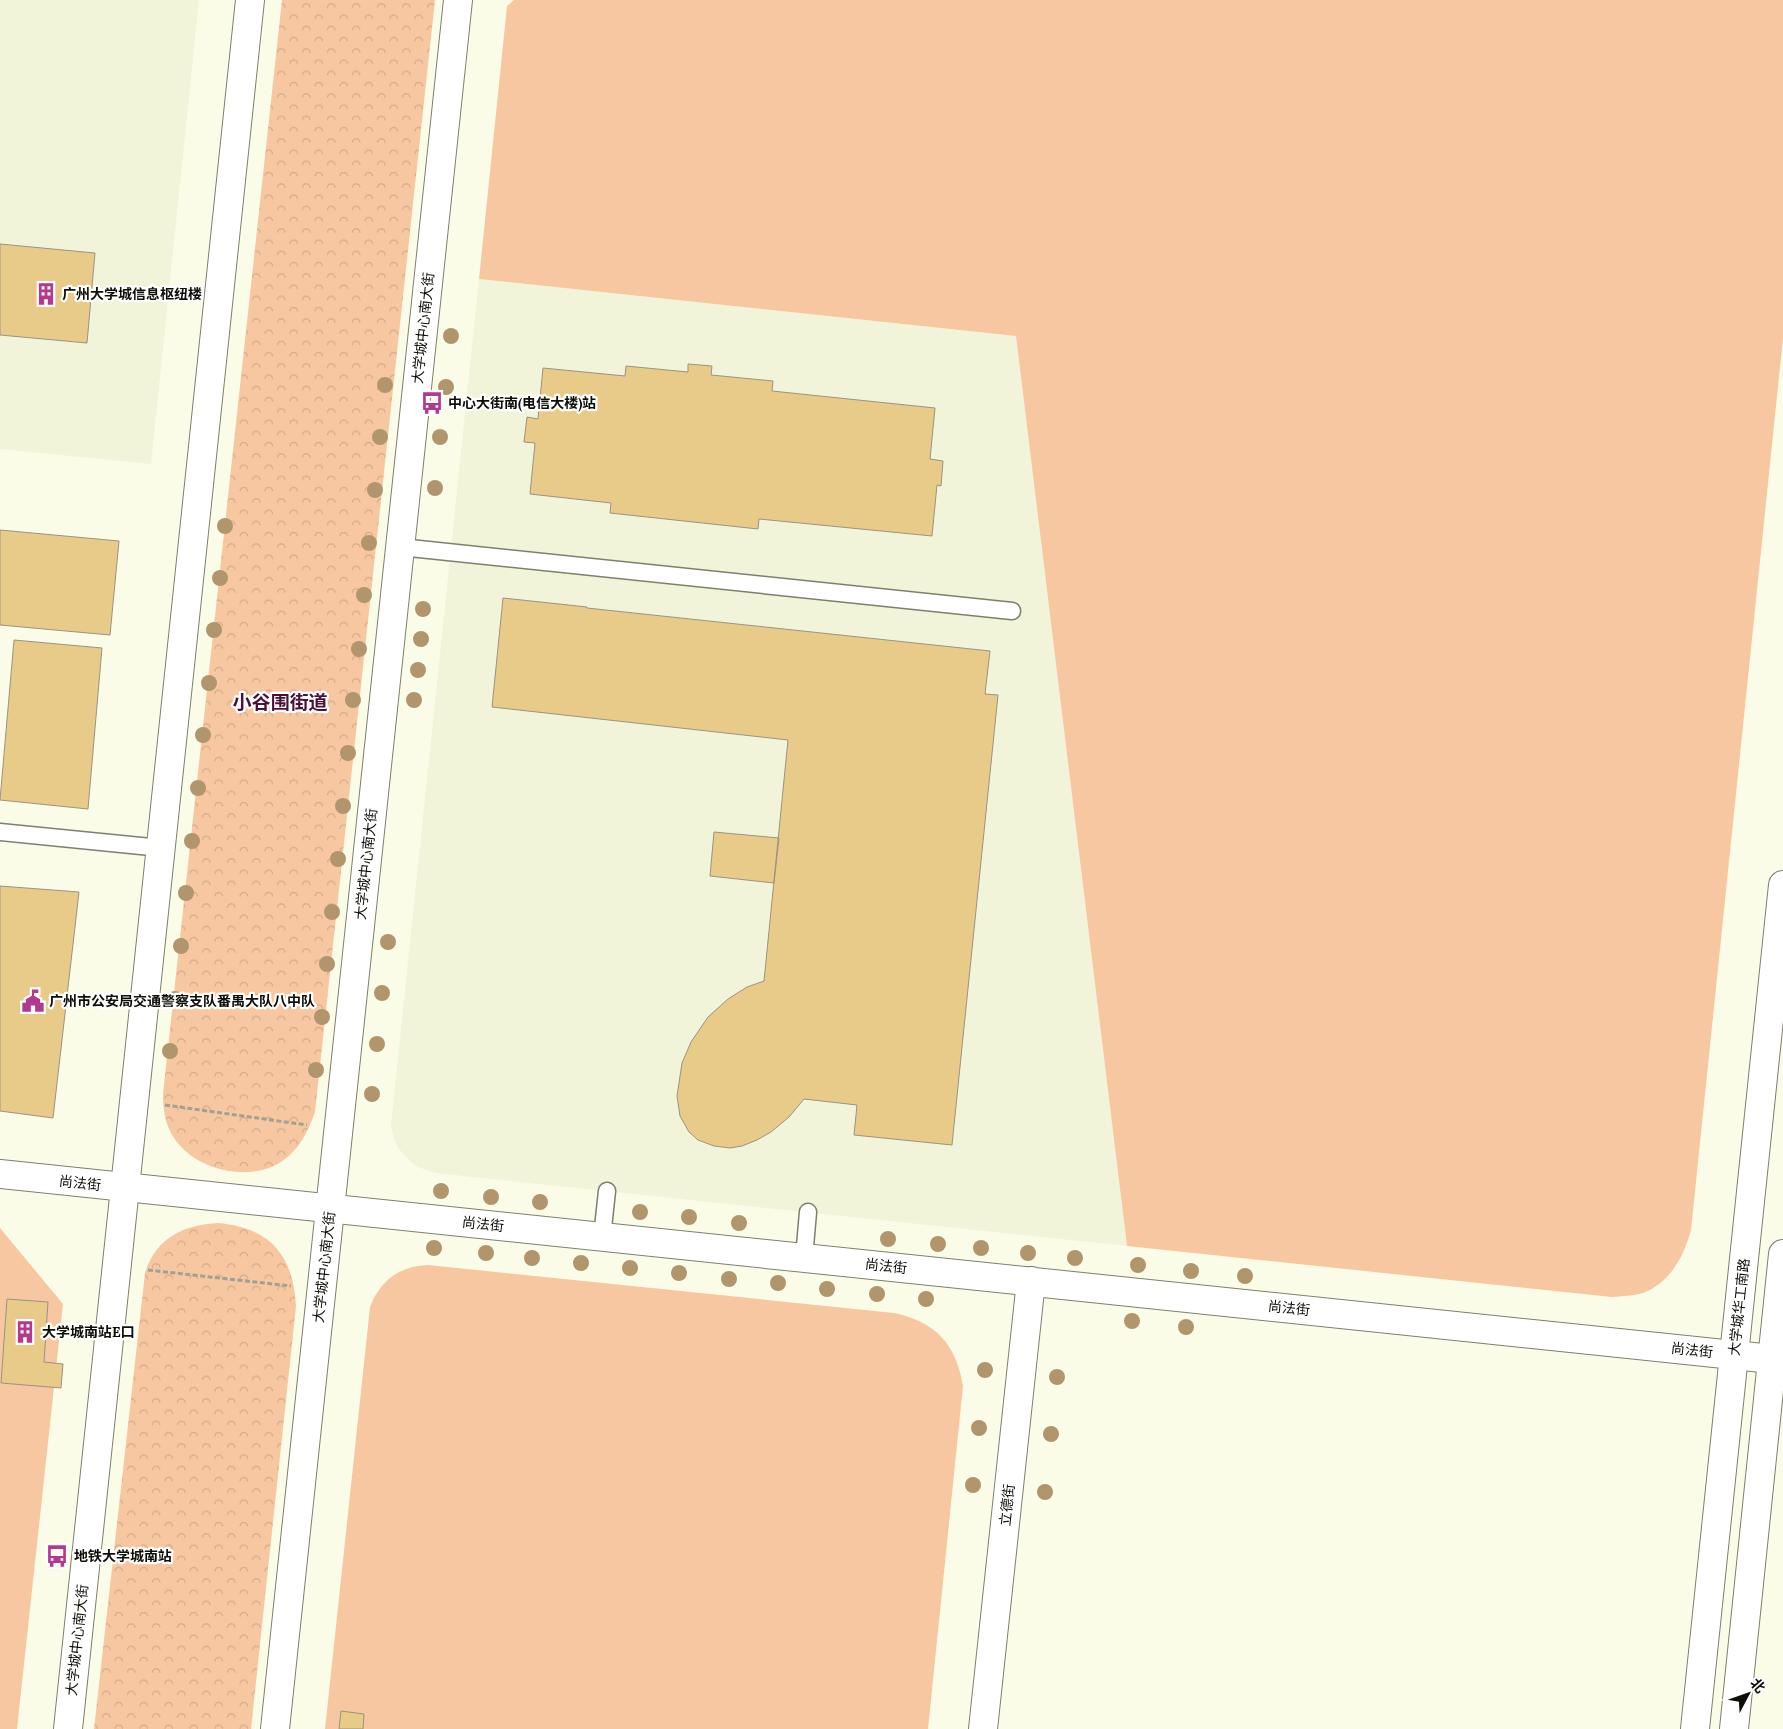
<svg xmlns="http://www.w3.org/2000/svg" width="1783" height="1729" viewBox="0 0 1783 1729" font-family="Lora,'Noto Sans SC',serif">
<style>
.built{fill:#f1f4d8}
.grass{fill:#f7c7a1}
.park{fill:url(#park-crowns)}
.building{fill:#e8ca89;stroke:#9b9382}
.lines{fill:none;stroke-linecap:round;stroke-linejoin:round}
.service-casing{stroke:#7e7f6d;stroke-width:19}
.tertiary-casing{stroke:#7e7f6d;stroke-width:30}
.secondary-casing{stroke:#7e7f6d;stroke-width:30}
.path{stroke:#a0a192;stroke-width:3;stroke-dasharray:5 2.5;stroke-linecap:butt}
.service{stroke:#fff;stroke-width:16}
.tertiary{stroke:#fff;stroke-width:28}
.secondary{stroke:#fff;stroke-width:28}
.tree{fill:#b0956d}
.labels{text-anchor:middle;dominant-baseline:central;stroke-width:4.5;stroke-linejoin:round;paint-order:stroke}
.poi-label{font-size:14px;font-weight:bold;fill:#0d0e07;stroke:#fff;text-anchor:start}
.street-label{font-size:14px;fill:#0d0e07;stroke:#fff}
.district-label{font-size:19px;font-weight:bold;fill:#4a1039;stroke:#fff}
</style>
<defs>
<pattern id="park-crowns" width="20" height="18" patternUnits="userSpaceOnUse" patternTransform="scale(1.25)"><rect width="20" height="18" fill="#f7c7a1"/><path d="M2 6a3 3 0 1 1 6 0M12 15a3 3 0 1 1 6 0" fill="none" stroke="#d3aa89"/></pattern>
</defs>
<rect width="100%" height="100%" fill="#fafce8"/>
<path class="built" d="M0,0H199L151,464L0,449Z
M479,279L1016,336L1127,1246L435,1173L418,1167L411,1162L399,1149L395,1142L391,1125Z"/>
<path class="grass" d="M514,0H1783V338L1691,1230C1684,1256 1670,1283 1643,1293C1633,1296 1622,1296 1612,1297L1127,1246L1016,336L479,279L507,6Z
M0,1228L63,1304L17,1729H0Z
M428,1265L894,1313C936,1322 956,1344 963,1386L928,1729H325L370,1307C380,1281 399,1266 428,1265Z"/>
<path class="park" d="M282,0H435L315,1112C308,1132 299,1150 281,1162C248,1183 195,1170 174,1138C165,1125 163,1109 163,1094Z
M218,1223C271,1228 293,1255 296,1306L251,1729H94L145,1273C156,1238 183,1225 218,1223Z"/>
<path class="building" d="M0,244L95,253L87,343L0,335Z
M688,364L712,366L711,375L773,381L772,391L935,408L930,459L943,461L941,486L937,485L932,536L759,519L758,529L610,513L611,503L530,494L535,443L524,442L527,417L538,419L543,368L625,376L626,366L688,372Z
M0,530L119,541L110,635L0,625Z
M503,598L587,607V608L990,651L985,694L998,695L952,1145L854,1135L857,1105L804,1099L789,1117L771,1132L757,1140L742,1146L730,1148L714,1146L698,1140L689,1132L680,1116L677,1096L682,1063L691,1042L708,1017L728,999L747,987L764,981L788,740L492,707Z
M14,640L102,648L88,809L0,800Z
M714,832L779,838L774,883L710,876Z
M0,886L79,892L53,1118L0,1111Z
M7,1299L48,1302L44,1362L63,1364L61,1388L1,1383Z
M341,1711L364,1714L363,1729H339Z"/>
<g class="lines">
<defs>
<path id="service" d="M400,547L1012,611
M0,832L161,848
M602,1237L607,1191
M804,1258L808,1212"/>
<path id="tertiary" d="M0,1174L1772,1359
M983,1729L1031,1281"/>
<path id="secondary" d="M68,1729L250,0
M275,1729L458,0
M1695,1729L1783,885
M1734,1729L1783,1254"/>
</defs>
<use href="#service" class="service-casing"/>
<use href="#tertiary" class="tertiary-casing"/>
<use href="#secondary" class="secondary-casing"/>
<path class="path" d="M165,1105L307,1125
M148,1270L291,1286"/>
<use href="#service" class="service"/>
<use href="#tertiary" class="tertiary"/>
<use href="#secondary" class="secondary"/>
</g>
<g class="tree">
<circle cx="451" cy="336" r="8"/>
<circle cx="385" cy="385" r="8"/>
<circle cx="446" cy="387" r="8"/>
<circle cx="380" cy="437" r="8"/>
<circle cx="440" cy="437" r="8"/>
<circle cx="435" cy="488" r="8"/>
<circle cx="375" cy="490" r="8"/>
<circle cx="225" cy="526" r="8"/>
<circle cx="369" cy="543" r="8"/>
<circle cx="220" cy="578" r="8"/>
<circle cx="364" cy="595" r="8"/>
<circle cx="423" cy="609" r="8"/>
<circle cx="214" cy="630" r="8"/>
<circle cx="421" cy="639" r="8"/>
<circle cx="359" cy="649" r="8"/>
<circle cx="418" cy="670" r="8"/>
<circle cx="209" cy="683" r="8"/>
<circle cx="353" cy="700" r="8"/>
<circle cx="414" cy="700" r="8"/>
<circle cx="203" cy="735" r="8"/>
<circle cx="348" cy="753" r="8"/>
<circle cx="198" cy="788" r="8"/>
<circle cx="343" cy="806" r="8"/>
<circle cx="192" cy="841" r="8"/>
<circle cx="338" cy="859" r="8"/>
<circle cx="186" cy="893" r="8"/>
<circle cx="332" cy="912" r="8"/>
<circle cx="388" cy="942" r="8"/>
<circle cx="181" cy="946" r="8"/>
<circle cx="327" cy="964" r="8"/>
<circle cx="382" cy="993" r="8"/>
<circle cx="175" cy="999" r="8"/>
<circle cx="322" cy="1017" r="8"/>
<circle cx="377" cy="1044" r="8"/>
<circle cx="170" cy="1051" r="8"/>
<circle cx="316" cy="1070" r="8"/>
<circle cx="372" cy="1094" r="8"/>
<circle cx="441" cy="1191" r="8"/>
<circle cx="491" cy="1197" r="8"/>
<circle cx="540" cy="1202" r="8"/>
<circle cx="640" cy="1212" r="8"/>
<circle cx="689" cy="1217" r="8"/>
<circle cx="739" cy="1223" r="8"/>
<circle cx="888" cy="1239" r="8"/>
<circle cx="938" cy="1244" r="8"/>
<circle cx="434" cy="1248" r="8"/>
<circle cx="981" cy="1248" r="8"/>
<circle cx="486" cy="1253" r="8"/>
<circle cx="1028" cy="1253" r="8"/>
<circle cx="532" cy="1258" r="8"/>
<circle cx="1075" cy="1258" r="8"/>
<circle cx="581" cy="1263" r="8"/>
<circle cx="1138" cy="1265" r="8"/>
<circle cx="630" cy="1268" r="8"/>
<circle cx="1191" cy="1271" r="8"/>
<circle cx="679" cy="1273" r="8"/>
<circle cx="1245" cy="1276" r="8"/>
<circle cx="729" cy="1279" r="8"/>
<circle cx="778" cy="1283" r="8"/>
<circle cx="827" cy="1289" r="8"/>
<circle cx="877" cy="1294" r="8"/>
<circle cx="926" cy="1299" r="8"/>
<circle cx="1132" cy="1321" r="8"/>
<circle cx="1186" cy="1327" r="8"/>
<circle cx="985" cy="1370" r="8"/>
<circle cx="1057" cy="1377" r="8"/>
<circle cx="979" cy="1428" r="8"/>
<circle cx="1051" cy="1434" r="8"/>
<circle cx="973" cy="1485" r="8"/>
<circle cx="1045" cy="1492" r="8"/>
</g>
<defs>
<symbol id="building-bare" viewBox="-9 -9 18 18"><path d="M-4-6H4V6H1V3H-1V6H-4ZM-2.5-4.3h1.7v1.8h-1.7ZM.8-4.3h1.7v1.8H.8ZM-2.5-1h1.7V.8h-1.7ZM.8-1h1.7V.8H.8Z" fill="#b2398d" stroke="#fff" stroke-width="2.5" paint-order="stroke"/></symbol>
<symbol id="bus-bare" viewBox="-9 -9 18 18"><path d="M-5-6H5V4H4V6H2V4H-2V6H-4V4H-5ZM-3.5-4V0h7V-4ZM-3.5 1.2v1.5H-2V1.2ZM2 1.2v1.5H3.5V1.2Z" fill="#b2398d" stroke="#fff" stroke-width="2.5" paint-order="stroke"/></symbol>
<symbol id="civic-bare" viewBox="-9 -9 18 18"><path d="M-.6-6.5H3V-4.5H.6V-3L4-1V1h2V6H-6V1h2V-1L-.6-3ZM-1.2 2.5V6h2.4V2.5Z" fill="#b2398d" stroke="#fff" stroke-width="2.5" paint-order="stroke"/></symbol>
</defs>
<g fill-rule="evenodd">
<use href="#building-bare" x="30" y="278" width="32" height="32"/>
<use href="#bus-bare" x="416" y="387" width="32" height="32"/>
<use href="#civic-bare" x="17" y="985" width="32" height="32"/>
<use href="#building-bare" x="9" y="1316" width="32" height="32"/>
<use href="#bus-bare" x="41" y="1540" width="32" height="32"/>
</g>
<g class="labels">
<g class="poi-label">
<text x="62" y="294">广州大学城信息枢纽楼</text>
<text x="448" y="403">中心大街南(电信大楼)站</text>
<text x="49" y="1001">广州市公安局交通警察支队番禺大队八中队</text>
<text x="42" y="1332">大学城南站E口</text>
<text x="74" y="1556">地铁大学城南站</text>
</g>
<g class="street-label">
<text transform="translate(423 328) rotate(-84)">大学城中心南大街</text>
<text transform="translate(366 864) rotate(-84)">大学城中心南大街</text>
<text transform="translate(80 1183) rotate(6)">尚法街</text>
<text transform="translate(483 1224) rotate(6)">尚法街</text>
<text transform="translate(886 1266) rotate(6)">尚法街</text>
<text transform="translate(324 1267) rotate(-84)">大学城中心南大街</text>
<text transform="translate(1739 1307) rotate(-84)">大学城华工南路</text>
<text transform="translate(1289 1308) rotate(6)">尚法街</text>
<text transform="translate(1692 1350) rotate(6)">尚法街</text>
<text transform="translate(1007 1505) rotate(-84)">立德街</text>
<text transform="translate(77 1640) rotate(-84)">大学城中心南大街</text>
</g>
<g class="district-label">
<text x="280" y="702">小谷围街道</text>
</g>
</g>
<g transform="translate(1748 1694) rotate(49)" stroke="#ffffff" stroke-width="4" paint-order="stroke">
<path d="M0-4L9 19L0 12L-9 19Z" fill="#0d0e07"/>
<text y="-8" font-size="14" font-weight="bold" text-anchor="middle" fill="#0d0e07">北</text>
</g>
</svg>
